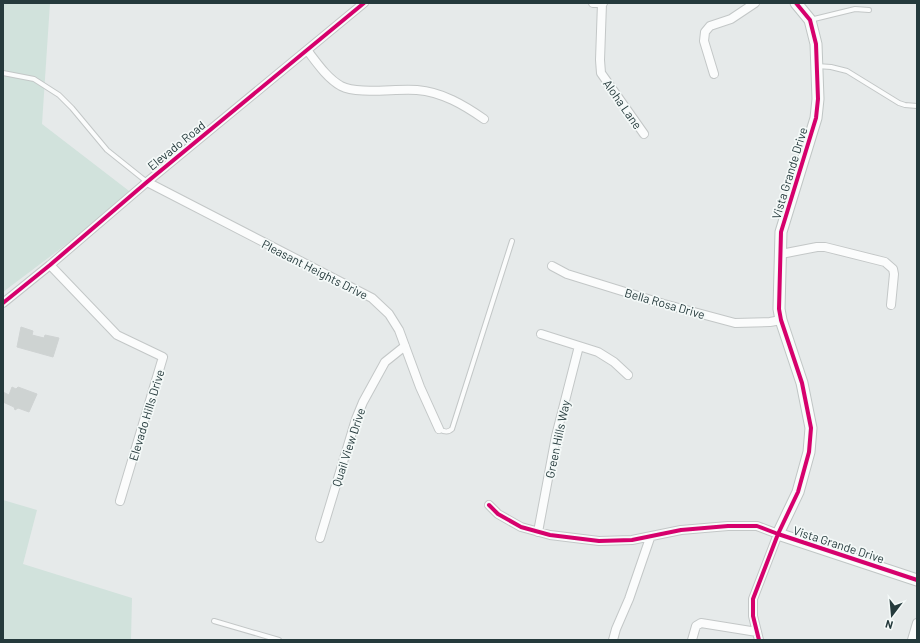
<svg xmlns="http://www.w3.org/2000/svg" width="920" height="643" viewBox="0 0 920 643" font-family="Barlow,sans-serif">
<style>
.green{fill:#d1e2dc}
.building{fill:#ced3d2;stroke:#cfd3d3}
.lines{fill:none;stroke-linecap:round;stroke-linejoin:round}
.lane-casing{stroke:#c3c7c7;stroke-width:6}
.street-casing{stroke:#c3c7c7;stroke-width:10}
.secondary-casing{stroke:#c0c6c5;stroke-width:13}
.lane{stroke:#fbfcfc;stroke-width:4}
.street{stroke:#fbfcfc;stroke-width:8}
.secondary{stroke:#fbfcfc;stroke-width:11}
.cycleway-casing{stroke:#f4f9f8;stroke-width:6}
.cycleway{stroke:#d6006c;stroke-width:4}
.labels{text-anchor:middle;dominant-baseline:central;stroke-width:3.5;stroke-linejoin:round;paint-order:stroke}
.street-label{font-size:12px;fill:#253a3c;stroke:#f4f9f8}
</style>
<rect width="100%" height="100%" fill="#e6eaea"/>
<path class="green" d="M3,3H50L42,124L133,194L3,292Z
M3,500L37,510L23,564L132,598L131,640H3Z"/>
<path class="building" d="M21,327L33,331L32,335L44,338L45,335L59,338L53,357L17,347Z
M12,387L16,389L18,387L37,394L29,412L18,408L15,410L14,407L3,402V392L9,395Z"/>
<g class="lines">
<defs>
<path id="lane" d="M810,20L855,9L869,10
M817,66L831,67L847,71L899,103L905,105L917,106
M3,73L34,79L59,95L72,108L107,150L147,182
M439,429C444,432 448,433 452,429L512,241
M214,621L279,640"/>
<path id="street" d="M593,3H603
M602,3L600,60L601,73L644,134
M307,50C317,63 327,78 341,86C358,95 397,88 417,90C442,92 464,105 484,119
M714,74L704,41L705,32L710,26L731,19L755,3
M147,182L372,298L389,314L399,330L420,387L439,429
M781,254L817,247H825L885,262L893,269L894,274L891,305
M50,265L117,335L163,357L120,501
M552,266L567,274L664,304L735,323L770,322L781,320
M3,303L50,265L147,182L364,3
M579,346L598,352L614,362L628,375
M489,505L498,514L521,527L550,535L599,541L632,540L681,530L728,526H757L778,534L753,599V616L759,640
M538,532L556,436L579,346L541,334
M320,538L356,419L363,402L385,362L405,346
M613,640L616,629L629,599L650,538
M692,640L696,626L701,623L757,632
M912,640L917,623"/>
<path id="secondary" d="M796,3L810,20L816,44L818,99L816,118L781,232L779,309L781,320L802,383L811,428L809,452L798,492L778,534L917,580"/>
</defs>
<use href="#lane" class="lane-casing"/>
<use href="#street" class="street-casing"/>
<use href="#secondary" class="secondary-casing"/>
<use href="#lane" class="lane"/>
<use href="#street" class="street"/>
<use href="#secondary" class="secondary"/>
<defs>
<path id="cycleway" d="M796,3L810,20L816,44L818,99L816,118L781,232L779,309L781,320L802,383L811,428L809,452L798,492L778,534L917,580
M3,303L50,265L147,182L364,3
M489,505L498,514L521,527L550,535L599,541L632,540L681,530L728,526H757L778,534L753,599V616L759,640"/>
</defs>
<use href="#cycleway" class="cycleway-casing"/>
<use href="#cycleway" class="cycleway"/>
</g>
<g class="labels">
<g class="street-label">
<text transform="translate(623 104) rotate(55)">Aloha Lane</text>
<text transform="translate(176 145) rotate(-39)">Elevado Road</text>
<text transform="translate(789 173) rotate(-73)">Vista Grande Drive</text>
<text transform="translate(315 269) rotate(27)">Pleasant Heights Drive</text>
<text transform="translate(665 303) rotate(16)">Bella Rosa Drive</text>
<text transform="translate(146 415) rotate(-73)">Elevado Hills Drive</text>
<text transform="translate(557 439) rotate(-78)">Green Hills Way</text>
<text transform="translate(348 447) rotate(-72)">Quail View Drive</text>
<text transform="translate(839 544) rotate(18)">Vista Grande Drive</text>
</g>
</g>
<rect width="920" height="643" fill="none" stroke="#253a3c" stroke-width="8"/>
<g transform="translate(892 615) rotate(196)" stroke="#f4f9f8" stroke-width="3" paint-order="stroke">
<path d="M0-3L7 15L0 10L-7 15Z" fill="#253a3c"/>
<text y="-6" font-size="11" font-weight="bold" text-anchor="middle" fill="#253a3c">N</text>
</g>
</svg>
